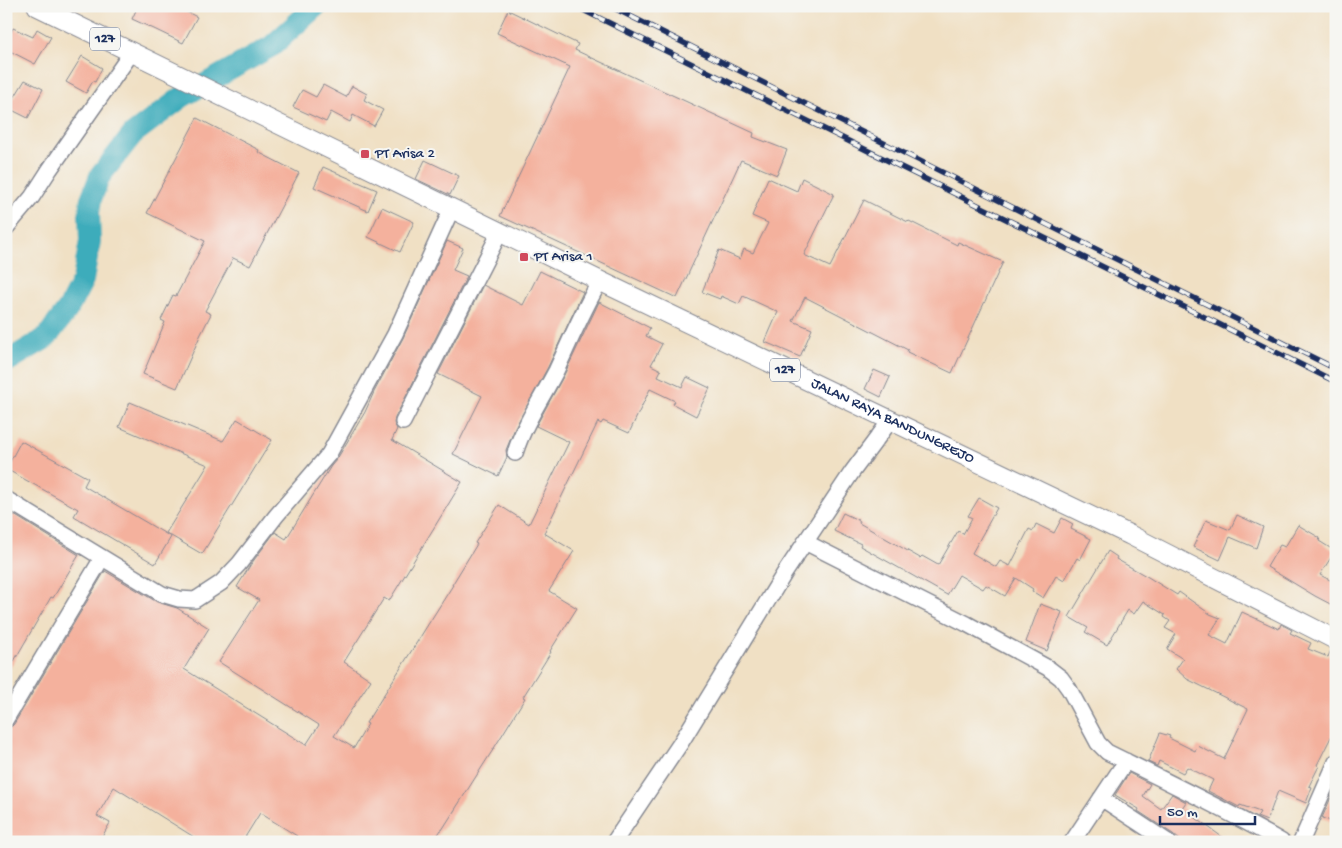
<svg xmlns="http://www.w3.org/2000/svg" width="1342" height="848" viewBox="0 0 1342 848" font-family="'Gochi Hand',sans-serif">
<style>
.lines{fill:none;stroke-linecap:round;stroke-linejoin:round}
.river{stroke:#3eacbb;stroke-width:22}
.building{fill:#f4b19d}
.minor-casing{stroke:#868891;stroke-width:18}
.major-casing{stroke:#868891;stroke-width:21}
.minor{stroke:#fff;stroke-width:15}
.major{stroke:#fff;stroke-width:19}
.rail-casing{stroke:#1b2f5e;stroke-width:5.5}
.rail{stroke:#f6f6f2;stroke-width:4;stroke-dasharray:11;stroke-linecap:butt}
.poi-dot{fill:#d1495b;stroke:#f6f6f2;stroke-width:2}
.labels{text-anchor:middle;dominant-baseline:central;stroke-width:4;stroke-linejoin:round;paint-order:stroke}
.shield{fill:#f6f6f2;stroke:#5d6b8a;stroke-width:1}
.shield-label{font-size:14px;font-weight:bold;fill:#1b2f5e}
.poi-label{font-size:15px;fill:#1b2f5e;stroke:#f6f6f2;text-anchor:start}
.street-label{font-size:15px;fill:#1b2f5e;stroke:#f6f6f2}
</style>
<rect width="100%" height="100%" fill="#f6f6f2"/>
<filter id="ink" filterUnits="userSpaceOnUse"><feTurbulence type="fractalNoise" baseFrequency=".02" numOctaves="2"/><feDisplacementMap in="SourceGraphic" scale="10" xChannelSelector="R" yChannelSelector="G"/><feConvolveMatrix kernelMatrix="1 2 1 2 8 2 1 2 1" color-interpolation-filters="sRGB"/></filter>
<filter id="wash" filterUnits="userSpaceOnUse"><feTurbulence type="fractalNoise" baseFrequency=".0096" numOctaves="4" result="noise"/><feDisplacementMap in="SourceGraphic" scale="20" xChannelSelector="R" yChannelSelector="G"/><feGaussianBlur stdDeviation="1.12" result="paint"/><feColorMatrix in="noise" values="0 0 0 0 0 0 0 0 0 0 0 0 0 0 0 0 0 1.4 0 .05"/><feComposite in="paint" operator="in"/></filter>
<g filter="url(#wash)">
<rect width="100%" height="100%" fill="#f0e0c4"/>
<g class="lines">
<path class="river" d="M6,362L46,338L68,309L83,280L90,241L89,213L91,199L100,176L133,134L182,97L272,46L316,6"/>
</g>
<g id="blocks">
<path class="building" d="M138,6H175L197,17L183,43L154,29L132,19Z
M508,10L578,44L575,50L754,133L753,137L787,150L777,175L741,160L677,298L500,216L570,67L497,33Z
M13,28L33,37L37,29L51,37L35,64L6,49V41Z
M82,56L102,68L95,82L93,81L86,93L66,82Z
M25,80L43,89L28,118L6,107V94L14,98Z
M323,85L346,97L352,86L367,94L364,100L383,110L374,126L353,115L350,122L331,112L326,122L293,107L302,90L316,97Z
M197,118L259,150L258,152L299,173L250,266L233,258L205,311L211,314L200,336L177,388L143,374L165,322L161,320L173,295L176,296L205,241L147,213Z
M425,160L459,176L450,195L416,179Z
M323,167L377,190L368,211L314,187Z
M768,178L797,191L802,178L834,194L804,255L830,267L864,200L908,222L909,221L957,245L958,242L1003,262L952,373L907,352L908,350L805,297L793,321L812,329L800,357L765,342L778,312L743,296L739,304L721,296L720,299L702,292L719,250L740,259L744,249L753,253L768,223L752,216Z
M382,207L414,222L400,252L368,237Z
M447,241L463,248L453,270L467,276L395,418L394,423L397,429L392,440L462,482L389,601L384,598L344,662L371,680L334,736L354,748L368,724L366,723L453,585H452L477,544L475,543L499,505L529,524L569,442L536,426L564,375L599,302L650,328L646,336L662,344L651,365L661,370L658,376L682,387L687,377L710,388L696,416L673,404L675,401L650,389L629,433L603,421L601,424L598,422L544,533L574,551L549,591L577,608L550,651L551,652L523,697L525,698L496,745L442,830H441L433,842H294L297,836L260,813L242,842H202L114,787L97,816L110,823L99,842H6V728L11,727L14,724L105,571L157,602L177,608L209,628L184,669L306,745L319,725L219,662L259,600L237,587L251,564L275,532L286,539L331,466L337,459L365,412L374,392L403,338Z
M540,271L583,292L548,367L515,428L506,450L507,457L498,476L453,454L482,396L438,374L483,285L523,305Z
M874,370L890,377L881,397L865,389Z
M130,402L223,441L237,419L272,440L202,554L166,533L208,465L119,427Z
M21,441L88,478L84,486L171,537L155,564L74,516L78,509L6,469Z
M979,498L997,508L972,553L996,567L1000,561L1010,566L1029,529L1033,531L1036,524L1054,533L1062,518L1073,524L1071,529L1091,539L1080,560L1077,558L1064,581L1056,576L1043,598L1032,591L1033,589L1016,578L1005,596L986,585L983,589L959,575L947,595L860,546L861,544L834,531L843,513L860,521L859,523L920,558L922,556L938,565L958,531L963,534L972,518L968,516Z
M6,510L79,555L53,598L51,597L6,675Z
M1237,515L1263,527L1256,548L1230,537L1220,560L1193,547L1206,520L1230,530Z
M1298,525L1320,538L1319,541L1335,551L1320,575L1336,583V607L1315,596L1267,567L1280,545L1285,547Z
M1108,551L1117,557L1116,559L1148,577L1177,595L1179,592L1210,614L1220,618L1209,635L1227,644L1242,612L1279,629L1281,624L1292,630L1290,633L1311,643L1308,649L1328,657L1331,650L1336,651V727L1317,765L1319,766L1309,786L1312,787L1306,803L1278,791L1267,821L1257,817L1260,812L1240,805L1239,807L1208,791L1213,780L1187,767L1183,773L1159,761L1157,766L1148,762L1160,733L1170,736L1169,738L1195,751L1198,746L1224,759L1248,709L1187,679L1176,669L1183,659L1167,649L1176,634L1165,628L1170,621L1164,617L1165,615L1143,601L1134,614L1128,610L1107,645L1085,632L1088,628L1069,617Z
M1040,604L1062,612L1047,651L1026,642Z
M1129,773L1150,784L1143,796L1161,809L1172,794L1186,802L1182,808L1229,842H1182L1173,834L1138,811L1139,809L1115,795Z
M1336,786V823L1322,818Z"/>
</g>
</g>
<g filter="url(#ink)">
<use href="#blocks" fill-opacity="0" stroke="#868891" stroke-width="1"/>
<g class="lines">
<defs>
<path id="minor" d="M6,228L32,197L50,169L132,52
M403,422L500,232
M515,453C524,424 542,398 556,371C570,341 583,310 600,281
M6,499L162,594L179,599L195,600L221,583L239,564L276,516L329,454L395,334L452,208
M805,542L967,624L1048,668L1061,678L1069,689L1098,743L1107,752C1166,781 1225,809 1282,842
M6,719L102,558
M1101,798L1168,842
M614,842L680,744L784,574L852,472L890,421
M1072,842L1126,761
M1301,842L1336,762"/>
<g id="major">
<path id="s1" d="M37,6L600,281L1130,535L1336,640"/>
</g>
</defs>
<use href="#minor" class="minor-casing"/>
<use href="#major" class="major-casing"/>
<use href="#minor" class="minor"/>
<use href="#major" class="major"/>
<defs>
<path id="rail" d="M575,6L1336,382
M610,6L1336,369"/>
</defs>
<use href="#rail" class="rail-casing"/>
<use href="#rail" class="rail"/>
</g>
</g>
<g class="poi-dot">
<rect x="360" y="149" width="10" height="10" rx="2.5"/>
<rect x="519" y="252" width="10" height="10" rx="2.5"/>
</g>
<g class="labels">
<g class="shield">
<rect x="90" y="27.5" width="30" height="23" rx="4"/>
<rect x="770" y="358.5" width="30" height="23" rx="4"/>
</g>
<g class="shield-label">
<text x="105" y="39">127</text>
<text x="785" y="370">127</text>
</g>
<g class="poi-label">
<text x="375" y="154">PT Arisa 2</text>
<text x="534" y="257">PT Arisa 1</text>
</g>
<g class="street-label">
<text stroke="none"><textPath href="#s1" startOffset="951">JALAN RAYA BANDUNGREJO</textPath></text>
</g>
</g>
<rect width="1342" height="848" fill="none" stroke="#f6f6f2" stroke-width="25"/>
<path d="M1160 816v8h95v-8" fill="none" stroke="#1b2f5e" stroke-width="2.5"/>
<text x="1167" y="816" font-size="15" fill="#1b2f5e" stroke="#f6f6f2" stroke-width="4" paint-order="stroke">50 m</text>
</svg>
